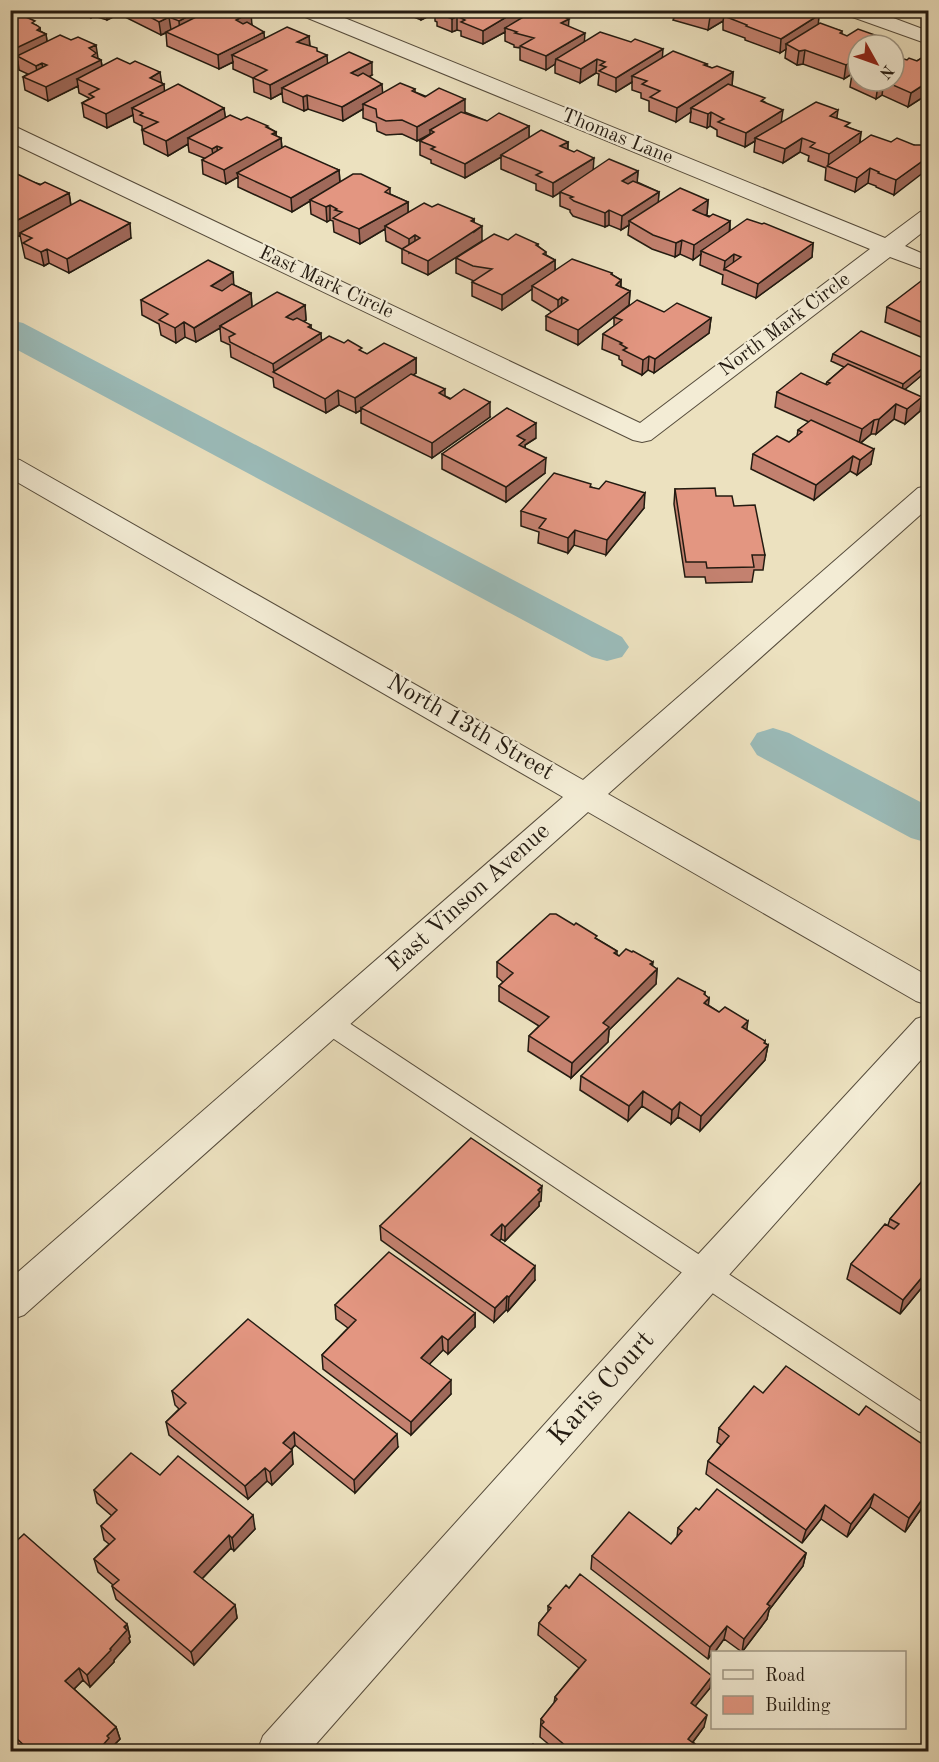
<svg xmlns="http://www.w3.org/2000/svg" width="939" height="1762" viewBox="0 0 939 1762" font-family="'Old Standard TT',serif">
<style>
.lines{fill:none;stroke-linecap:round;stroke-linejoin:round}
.canal{fill:#9bbcba;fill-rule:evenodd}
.service-casing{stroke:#564c3c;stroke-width:2}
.minor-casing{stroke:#564c3c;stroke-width:2}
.tertiary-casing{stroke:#564c3c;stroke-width:2}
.service{fill:#f3ecd5;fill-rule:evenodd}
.minor{fill:#f3ecd5;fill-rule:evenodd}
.tertiary{fill:#f3ecd5;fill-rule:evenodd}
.wall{fill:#c3816f;stroke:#241b11;stroke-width:1.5}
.shaded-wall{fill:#9f695a;stroke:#241b11;stroke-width:1.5}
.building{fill:#e39681;stroke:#241b11;stroke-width:1.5}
.labels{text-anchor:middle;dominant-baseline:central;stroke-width:4.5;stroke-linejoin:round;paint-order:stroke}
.far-street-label{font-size:20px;fill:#241b11;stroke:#f3ecd5}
.street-label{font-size:24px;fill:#241b11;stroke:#f3ecd5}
.near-street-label{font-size:28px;fill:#241b11;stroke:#f3ecd5}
</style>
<rect width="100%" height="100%" fill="#ece1bf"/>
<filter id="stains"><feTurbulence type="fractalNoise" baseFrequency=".00333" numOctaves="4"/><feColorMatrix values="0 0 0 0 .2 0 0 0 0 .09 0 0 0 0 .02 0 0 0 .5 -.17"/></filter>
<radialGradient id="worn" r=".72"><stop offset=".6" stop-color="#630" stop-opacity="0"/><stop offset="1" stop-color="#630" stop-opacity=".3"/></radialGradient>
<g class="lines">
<path class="canal" d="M10,320L23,323L622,637L629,647L622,657L607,661L592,657L10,346Z
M773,728L789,733L928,806V843L911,838L757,755L750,744L757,733Z"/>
<defs>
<path id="service" d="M328,1012L337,1015L928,1406V1435L918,1431L319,1029L315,1022L319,1015Z"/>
<path id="minor" d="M295,10H325L885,238L920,212L928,210V228L905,246L928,256V271L890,257L651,440L642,442L633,440L10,142V126L18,128L640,423L870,249L298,14Z
M841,10H872L928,31V44L844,14Z
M928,1015V1052L720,1285L309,1752H257L263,1736L692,1261L916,1019Z"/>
<path id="tertiary" d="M10,458L20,460L583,780L918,488L928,486V508L608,794L928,976V1005L916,1001L588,812L24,1315L10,1320V1279L563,797L10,478Z"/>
</defs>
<use href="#service" class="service-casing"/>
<use href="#minor" class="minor-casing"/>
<use href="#tertiary" class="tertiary-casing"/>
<use href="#service" class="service"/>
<use href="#minor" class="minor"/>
<use href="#tertiary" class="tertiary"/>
</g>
<path class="wall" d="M74,10H247L252,25L265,38L309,36L310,46L317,51L327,64L372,75L369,77L383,93L415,89V92L487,121L529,126V138L568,142V150L593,170L638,171L637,182L659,192L658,202L708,200L707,214L705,215L730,221V231L813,243L812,257L756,298L722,284L723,275L700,265L701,254L693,260L680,254L675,257L652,249L628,235L629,225L621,230L609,225L605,227L573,216L570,212V210L560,206V192L553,197L536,190V184L501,169V157L465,178L431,163V160L420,155V141L430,135V134L417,141L402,134L386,135L377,131L376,123L363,118V109L343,121L308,109L304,111L283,102L282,93L271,99L254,92L253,78L233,69V62L219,69L167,46L166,33L161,35L125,17V11L107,20L94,16L91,18Z
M399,10H533V11L556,12V14L584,42L663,57L707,64V66L712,68L733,72L732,86L765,102L781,122L837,118L849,128L861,132L860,143L891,142L914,145L894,195L876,187V186L868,183L855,192L825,180L826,168L808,161L809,156L800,152L783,163L754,152L755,141L745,147L717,136V130L710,126L707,128L690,122L691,112L676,122L649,111V101L641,98V93L632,90V82L616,92L598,85L599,74L596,73L580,83L555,73V64L546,70L520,60V48L514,47V45L505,41V32L483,44L461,36V31L457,30L452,32L437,26V22L435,21V13L421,20L399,11Z
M655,10H807L819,15L818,24L842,31V34L858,70L844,79L803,64L797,65L785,58L786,49L780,53L745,40V38L723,30V21L708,30L673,20L674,18Z
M10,18L36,25L40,28V31L46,34L47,42L101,60L102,66L162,83L164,91L224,108L225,117L241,120L269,128L276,132V136L281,138L282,148L339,170L340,182L390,188V194L408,202V213L432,207L474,219V222L482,241L428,275L402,263V249L386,241L385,229L360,244L334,232L333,221L330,220L327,222L311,214L310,201L292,212L238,187V177L226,184L203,174L202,160L204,158L189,152L188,144L168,156L144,144L142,130H144L142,129V126L134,122L133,115L107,128L84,117L82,103L89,99V98L79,93L78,86L48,101L25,90L23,77L28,74L19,70L18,62L10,66Z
M928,54V94L908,107L882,95L876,99L850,87L852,74L858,70V81H894L907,60L917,61Z
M10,175L69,193L71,205L131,238L69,273L49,263L44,266L25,258L20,235L10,240Z
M508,240L538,244V246L546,252V255L555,260V270L612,273V275L621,280V287L630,291L629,305L616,315L664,312L711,318L709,333L654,373L648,370L642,375L622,365V361L619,359V356L602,349L603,334L614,326V317L578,345L546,330V316L552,312L532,300V289L502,310L472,296V282L474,281L456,273V258Z
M928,279V340L885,322L887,307Z
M234,285L251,293L252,307L305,305L306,320L304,321L311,328L322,340L344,343L367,354L416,358V373L413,375L445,396L490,417L432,458L361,423V410L356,413L339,405L326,413L274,387L273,378L231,357L230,345L221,341L220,328L196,342L185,337L176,343L161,335L159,324L142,315L141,300Z
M833,354L928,370L905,389L920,411L905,424L894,419L876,434H871L861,443L871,464L857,475L850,471L814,500L751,469L753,454L789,442L797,436L798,430L809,422L775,407L777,392L826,384L827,382L844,367L831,361Z
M536,438L525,445V448L545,473L506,502L442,469V454Z
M591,487L644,508L606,555L574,545L568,553L538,543L539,532L521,526V511Z
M675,489L716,496L765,555L763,570H754L752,582L706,583L705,577H685L674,504Z
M597,939L617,951V955L619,956L652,966L657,969L656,984L609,1030L608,1042L571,1078L528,1051L529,1036L539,1026L499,1001V986L503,982L497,977V962Z
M705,992V995L709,998L708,1005L746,1030L768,1045L765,1060L700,1131L678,1117L671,1124L642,1106L628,1121L580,1090L581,1076Z
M928,1174V1280L900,1314L847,1279L851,1264L888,1225L890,1219Z
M541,1201L539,1202V1206L505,1241L501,1239L499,1241L535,1280L508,1311L506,1310L494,1322L381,1240L380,1226Z
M335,1305L475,1313V1327L448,1354L443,1350L429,1364L451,1394L411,1435L323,1369L322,1355L348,1328L336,1319Z
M172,1391L398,1447L355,1493L295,1445L291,1450L293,1464L272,1485L267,1481L248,1499L169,1435L166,1422L179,1409L175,1405Z
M719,1428L928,1499L905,1532L870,1507L847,1537L821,1519L802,1543L706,1474L708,1461L721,1445L717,1442Z
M160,1475L255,1529L234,1551L231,1548L202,1579L235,1605L237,1618L194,1665L116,1599L112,1586L113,1585L98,1572L94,1559L109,1544L104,1540L101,1526L112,1516L97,1503L94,1490Z
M699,1510L806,1553L803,1566L769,1610L767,1619L742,1652L724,1639L714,1653H712L708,1659L591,1569L592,1556L671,1544L677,1537L678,1528Z
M10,1547L127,1624L130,1637L129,1638L130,1642L114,1660V1662L90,1687L83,1680L74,1689L116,1727L120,1739L112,1747L113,1750L111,1752H23L10,1740Z
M548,1606L710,1688L695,1706L704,1727L693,1742L700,1748V1752H558L540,1737L541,1719L554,1703L555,1697L579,1668L538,1635L539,1623L548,1612Z"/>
<path class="shaded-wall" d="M90,10H93L94,16L91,18Z
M106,10H125V11L107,20Z
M200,10H214L180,35L179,21Z
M421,10H435V13L421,20Z
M518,10H533V15L505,28V32L483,44V31Z
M720,10H741L724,16L723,21L708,30L710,17Z
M251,12L252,26L237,34L236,20Z
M819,15L818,28L786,44V49L780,53L781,39Z
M457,16V30L452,32V19Z
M169,17L171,30L161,35L159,22Z
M569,19L568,33L561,23Z
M40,28L41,36L46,34L48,48L17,56L18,62L10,66V51Z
M264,32L265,45L232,55L233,62L219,69L218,55Z
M585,33L584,47L556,59L555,64L546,70V56Z
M309,36L310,49L297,42Z
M886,39L885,45H876Z
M96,45L98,58L101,60L103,74L77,79L78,86L48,101L46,87L89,48Z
M663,49L662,63L632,76V82L616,92V78Z
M805,50L803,64L797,65L799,51Z
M327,55L328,69L282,88V93L271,99L270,85Z
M858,57V70L844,79L846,65Z
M597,59L596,73L580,83L581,69Z
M372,62V75L351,87V73Z
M42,63L44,77L38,80L36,66Z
M160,72L162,85L164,84L165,98L132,108L133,115L107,128L106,114L150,78Z
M733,72L732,86L691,108V112L676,122L677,108Z
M884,81L882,95L876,99L878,85Z
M928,82V94L908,107L911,93Z
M382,84L383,98L363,104V109L343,121L342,107Z
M307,95L308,109L304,111L303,97Z
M465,99V113L430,130V134L417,141V127Z
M224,108L226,122L188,138V144L168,156L166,141Z
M783,110L781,124L755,138V141L745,147L746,133Z
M838,110L836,124L830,116Z
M711,112L710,126L707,128L708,114Z
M529,126V140L501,155V157L465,178V164Z
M276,132V141L281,138L282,152L237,173L238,177L226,184L224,170Z
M861,132L859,147L828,166L829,154Z
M802,138L800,152L783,163L785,149Z
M568,142L567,156L560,146Z
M217,146L218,160L214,163L212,149Z
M928,157V169L894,195L896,180Z
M594,158L593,172L553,197V183Z
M870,168L868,183L855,192L857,178Z
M339,170L340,184L310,200V201L292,212L291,198Z
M638,171L637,185L621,195L622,181Z
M659,192L658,206L629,221V225L621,230L622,216Z
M69,193L71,207L20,233V235L10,240V224Z
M708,200L707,214L692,225L693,210Z
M408,202V216L385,226V229L360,244L359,229Z
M330,205V220L327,222L326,207Z
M609,210V225L605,227V213Z
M474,219V232L482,226V241L428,275V261Z
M730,221L729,235L701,251V254L693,260L694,245Z
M130,223L131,238L69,273L67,259Z
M415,235V249L409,253V239Z
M682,240L680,254L675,257L676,243Z
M813,243L812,257L756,298L758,284Z
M47,249L49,263L44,266L41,252Z
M734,254L733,269L724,270L725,261Z
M555,260V274L532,286V289L502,310V295Z
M233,272L234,287L213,300L211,286Z
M621,280L620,295L616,285Z
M630,291L629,305L578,345V330Z
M251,293L252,308L220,326V328L196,342L194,328Z
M562,297L561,312L558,315V300Z
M305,305L306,320L287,331L286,317Z
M711,318L709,333L654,373L655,359Z
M184,322L185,337L176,343L175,328Z
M311,325L312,339L321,333L322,348L274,372L273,364L308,327Z
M649,356L648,370L642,375L643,360Z
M416,358V373L362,409L361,408V410L356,413L355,398Z
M928,364V370L902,392L903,384Z
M445,389V404L439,393Z
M338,390L339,405L326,413L325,399Z
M922,397L920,411L905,424L907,409Z
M490,402V417L432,458V443Z
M896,404L894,419L876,434L879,419Z
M874,420L871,434L859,444L862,429Z
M536,423V438L525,445V455L519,460L517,436Z
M874,449L871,464L857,475L860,460Z
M853,456L850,471L814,500L816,485Z
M546,458L545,473L506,502V487Z
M645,493L644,508L606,555L607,540Z
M575,530L574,545L568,553V538Z
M653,962L652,974L657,969L656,984L609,1030L608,1042L571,1078L572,1063L603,1023Z
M709,998L708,1012L704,1003Z
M748,1021L746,1036L742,1027Z
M765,1041L764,1049L768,1045L765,1060L700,1131L701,1116Z
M643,1091L642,1106L628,1121L629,1106Z
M680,1102L678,1117L671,1124L672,1110Z
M542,1186L541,1201L539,1202V1206L505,1241V1227Z
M502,1224L501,1239L491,1249V1235Z
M535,1266V1280L508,1311L509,1297Z
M928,1270V1280L900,1314L903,1300Z
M507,1296L506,1310L494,1322L495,1308Z
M475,1313V1327L448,1354V1340Z
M442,1336L443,1350L422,1372L421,1358Z
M451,1380V1394L411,1435V1422Z
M294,1432L295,1445L284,1457L283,1443Z
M397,1434L398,1447L355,1493L354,1480Z
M292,1450L293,1464L272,1485L270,1472Z
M265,1468L267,1481L248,1499L245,1486Z
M928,1491V1499L905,1532L909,1518Z
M874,1494L870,1507L847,1537L851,1524Z
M825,1505L821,1519L802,1543L806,1530Z
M253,1515L255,1529L234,1551L232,1538Z
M229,1535L231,1548L196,1585L194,1572Z
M806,1553L803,1566L769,1610L767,1619L742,1652L744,1639L767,1604Z
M235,1605L237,1618L194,1665L191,1652Z
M127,1624L130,1637L129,1638L130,1642L114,1660V1662L90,1687L87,1675L110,1649Z
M727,1626L724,1639L714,1653H712L708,1659L710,1647Z
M79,1668L83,1680L69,1694L65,1681Z
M712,1676L710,1688L688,1715L691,1703Z
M707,1715L704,1727L686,1751L688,1739Z
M116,1727L120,1739L112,1747L113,1750L111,1752H97L107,1736Z"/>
<path class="building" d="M137,10H200L179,21L169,17L159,22Z
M210,10H247L251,12L236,20L243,24L247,22L264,32L218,55L166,32Z
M440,10H518L483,31L461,22L465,20L457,16L452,19L437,13Z
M535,10H552L556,12L554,13L569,19L561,23L585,33L546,56L520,46L534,38L515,33L517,32L505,28Z
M689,10H720L710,17Z
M733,10H807L819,15L781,39L746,26L747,25L724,16Z
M19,14L35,21L32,23L38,26L40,28L37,30L46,34L10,51V18Z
M820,23L842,31L840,33L847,36L858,29L886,39L876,45H858V57L846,65L805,50L799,51L786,44Z
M287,27L309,36L297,42L317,48V51L327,55L270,85L253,78L267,70L232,55Z
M600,32L631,42L635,39L663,49L616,78L599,71L606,67L600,65L605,62L597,59L581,69L556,59Z
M60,35L71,40L78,37L96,45L89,48L96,53L92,56L101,60L46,87L23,77L47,65L42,63L36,66L17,56Z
M673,51L707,64L704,65L712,68L717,66L733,72L677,108L650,97L660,91L642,84L647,81L632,76Z
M349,52L372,62L351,73L358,76L363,73L382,84L342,107L307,95L303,97L282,88Z
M928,54V82L911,93L884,81L878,85L869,81H894V56L907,60L909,58L917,61Z
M117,58L130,64L135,61L160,72L150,78L164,84L106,114L82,103L94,97L89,94L99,89L77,79Z
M858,70V76L852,74Z
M400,83L415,89L412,91L425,97L439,88L465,99L417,127L402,120L386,121L377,117L376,109L363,104Z
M178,84L224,108L166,141L142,130L158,122L140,115L143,113L132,108Z
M728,84L765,98L761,101L783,110L746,133L718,122L724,119L711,112L708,114L691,108Z
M816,102L838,110L830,116L850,123L845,126L861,132L829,154L810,147L815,143L802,138L785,149L755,138Z
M461,112L487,121L499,113L529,126L465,164L431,149L435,147L420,141L434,132L430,130Z
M230,115L241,120L247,117L268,126L266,127L276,132L272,134L281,138L224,170L202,160L222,148L217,146L212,149L188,138Z
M541,130L568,142L560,146L574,152L577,150L594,158L553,183L536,175L542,172L501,155Z
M871,135L891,142L897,138L914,145H922L928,149V157L896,180L878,173L879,172L870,168L857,178L827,166Z
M285,146L339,170L291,198L237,173Z
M609,159L638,171L622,181L628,184L633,181L659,192L622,216L609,210L605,213L574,201L570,198L573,197L560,192Z
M15,173L40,185L45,182L69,193L10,224V175Z
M353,174H361L390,188L385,192L408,202L359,229L333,218L342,212L335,210L337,209L330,205L326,207L310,200Z
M680,188L708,200L693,210L709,217L713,214L730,221L694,245L682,240L676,243L653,235L629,221Z
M80,200L130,223L67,259L47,249L41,252L23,243L32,238L20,233Z
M424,203L432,207L438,204L474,219L471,221L482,226L428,261L402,249L420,238L415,235L409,239L385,226Z
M747,219L762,224L764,223L813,243L758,284L724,269L741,257L734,254L725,261L701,251Z
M494,234L508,240L516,234L538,244L536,245L546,252L543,254L555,260L502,295L472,282L492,269L473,266L456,258Z
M572,259L612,273L611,274L621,280L616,285L630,291L578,330L546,316L568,300L562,297L558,300L532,286Z
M208,260L233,272L211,286L222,291L232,284L251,293L194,328L184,322L175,328L159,320L168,314L141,300Z
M925,278L928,279V325L887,307Z
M277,292L305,305L286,317L293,320L297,318L311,325L308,327L321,333L273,364L230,342L229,337L235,334L220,326Z
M637,300L664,312L677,303L711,318L655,359L649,356L643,360L623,350L627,348L620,344L622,343L603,334L622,320L614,317Z
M861,331L928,360V364L903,384L833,354Z
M329,336L344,343L348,340L362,348L359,350L367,354L384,343L416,358L355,398L338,390L325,399L273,372Z
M848,364L922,397L907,409L896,404L879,419L874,420L862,429L777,392L801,373L827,385L830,383L827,382Z
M411,374L445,389L439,393L450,399L464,389L490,402L432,443L361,408Z
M507,408L536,423L517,436L525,440L519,445L546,458L506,487L442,454Z
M811,420L874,449L860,460L853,456L816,485L753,454L777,436L789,442L802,432L798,430Z
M554,473L591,484L590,487L599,489L606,481L645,493L607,540L575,530L568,538L539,528L546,519L521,511Z
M715,488L716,496H732L734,506L755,505L765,555H752L754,567L707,568L706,562H686L675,489Z
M550,914H556L574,925L576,923L597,936L595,938L617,951L614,953L619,956L626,949L632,952L633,951L653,962L650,964L657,969L603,1023L609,1027L572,1063L529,1036L549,1017L499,986L513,973L497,962Z
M678,978L705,992L704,994L709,998L704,1003L719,1012L725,1007L748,1021L742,1027L765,1041L764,1043L768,1045L701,1116L680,1102L672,1110L643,1091L629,1106L581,1076Z
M471,1138L542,1186L538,1190L540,1192L505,1227L502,1224L491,1235L535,1266L509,1297L507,1296L495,1308L380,1226Z
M928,1174V1270L903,1300L851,1264L885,1224L894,1229L899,1224L890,1219Z
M389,1252L475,1313L448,1340L442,1336L421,1358L451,1380L411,1422L322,1355L356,1320L335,1305Z
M248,1319L397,1434L354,1480L294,1432L283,1443L292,1450L270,1472L265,1468L245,1486L166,1422L186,1403L172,1391Z
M786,1366L859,1415L866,1406L928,1448V1491L909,1518L874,1494L851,1524L825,1505L806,1530L708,1461L729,1436L719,1428L754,1386L763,1393Z
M131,1453L160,1475L178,1456L253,1515L232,1538L229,1535L194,1572L235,1605L191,1652L112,1586L119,1580L94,1559L115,1539L101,1526L117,1510L94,1490Z
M717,1489L806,1553L767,1604L770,1606L744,1639L727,1626L710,1647L592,1556L629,1512L671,1544L682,1531L678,1528L696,1508L699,1510Z
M24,1534L127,1624L124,1627L127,1630L110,1649L111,1650L87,1675L79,1668L65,1681L116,1727L107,1736L109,1738L97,1752H31L10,1732V1547Z
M580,1574L712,1676L691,1703L707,1715L688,1739L700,1748L698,1752H573L541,1725L544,1722L541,1719L557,1699L555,1697L586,1660L539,1623L551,1608L548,1606L566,1585L569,1588Z
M533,1744L542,1752H527Z"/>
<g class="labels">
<g class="far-street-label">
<text transform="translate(617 137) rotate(22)">Thomas Lane</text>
<text transform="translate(326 283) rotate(25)">East Mark Circle</text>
<text transform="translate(785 325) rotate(-37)">North Mark Circle</text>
</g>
<g class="street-label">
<text transform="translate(470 728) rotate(30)">North 13th Street</text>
<text transform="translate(469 898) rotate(-42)">East Vinson Avenue</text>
</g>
<g class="near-street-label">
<text transform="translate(602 1389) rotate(-48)">Karis Court</text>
</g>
</g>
<rect width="939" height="1762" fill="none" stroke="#ece1bf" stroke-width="36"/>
<rect x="12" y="12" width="915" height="1738" fill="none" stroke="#241b11" stroke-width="3"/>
<rect x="18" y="18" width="903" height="1726" fill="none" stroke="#241b11" stroke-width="1.5"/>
<rect x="711" y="1651" width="195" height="78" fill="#f3ecd5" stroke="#a09887" stroke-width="1.5"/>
<rect x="723" y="1670" width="30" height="9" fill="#f3ecd5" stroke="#a09887" stroke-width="1.5"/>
<text x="765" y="1681" font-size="18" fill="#241b11">Road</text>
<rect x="723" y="1696" width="30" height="18" fill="#e39681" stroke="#a09887" stroke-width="1.5"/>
<text x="765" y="1711" font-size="18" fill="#241b11">Building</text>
<g transform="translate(876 63) rotate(130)"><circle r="28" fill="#f3ecd5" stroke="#a09887" stroke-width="1.5"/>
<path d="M0-4.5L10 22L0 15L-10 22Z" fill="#8f2418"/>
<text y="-9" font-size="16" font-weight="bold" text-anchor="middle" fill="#241b11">N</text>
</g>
<rect width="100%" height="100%" filter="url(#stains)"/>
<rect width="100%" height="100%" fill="url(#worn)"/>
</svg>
